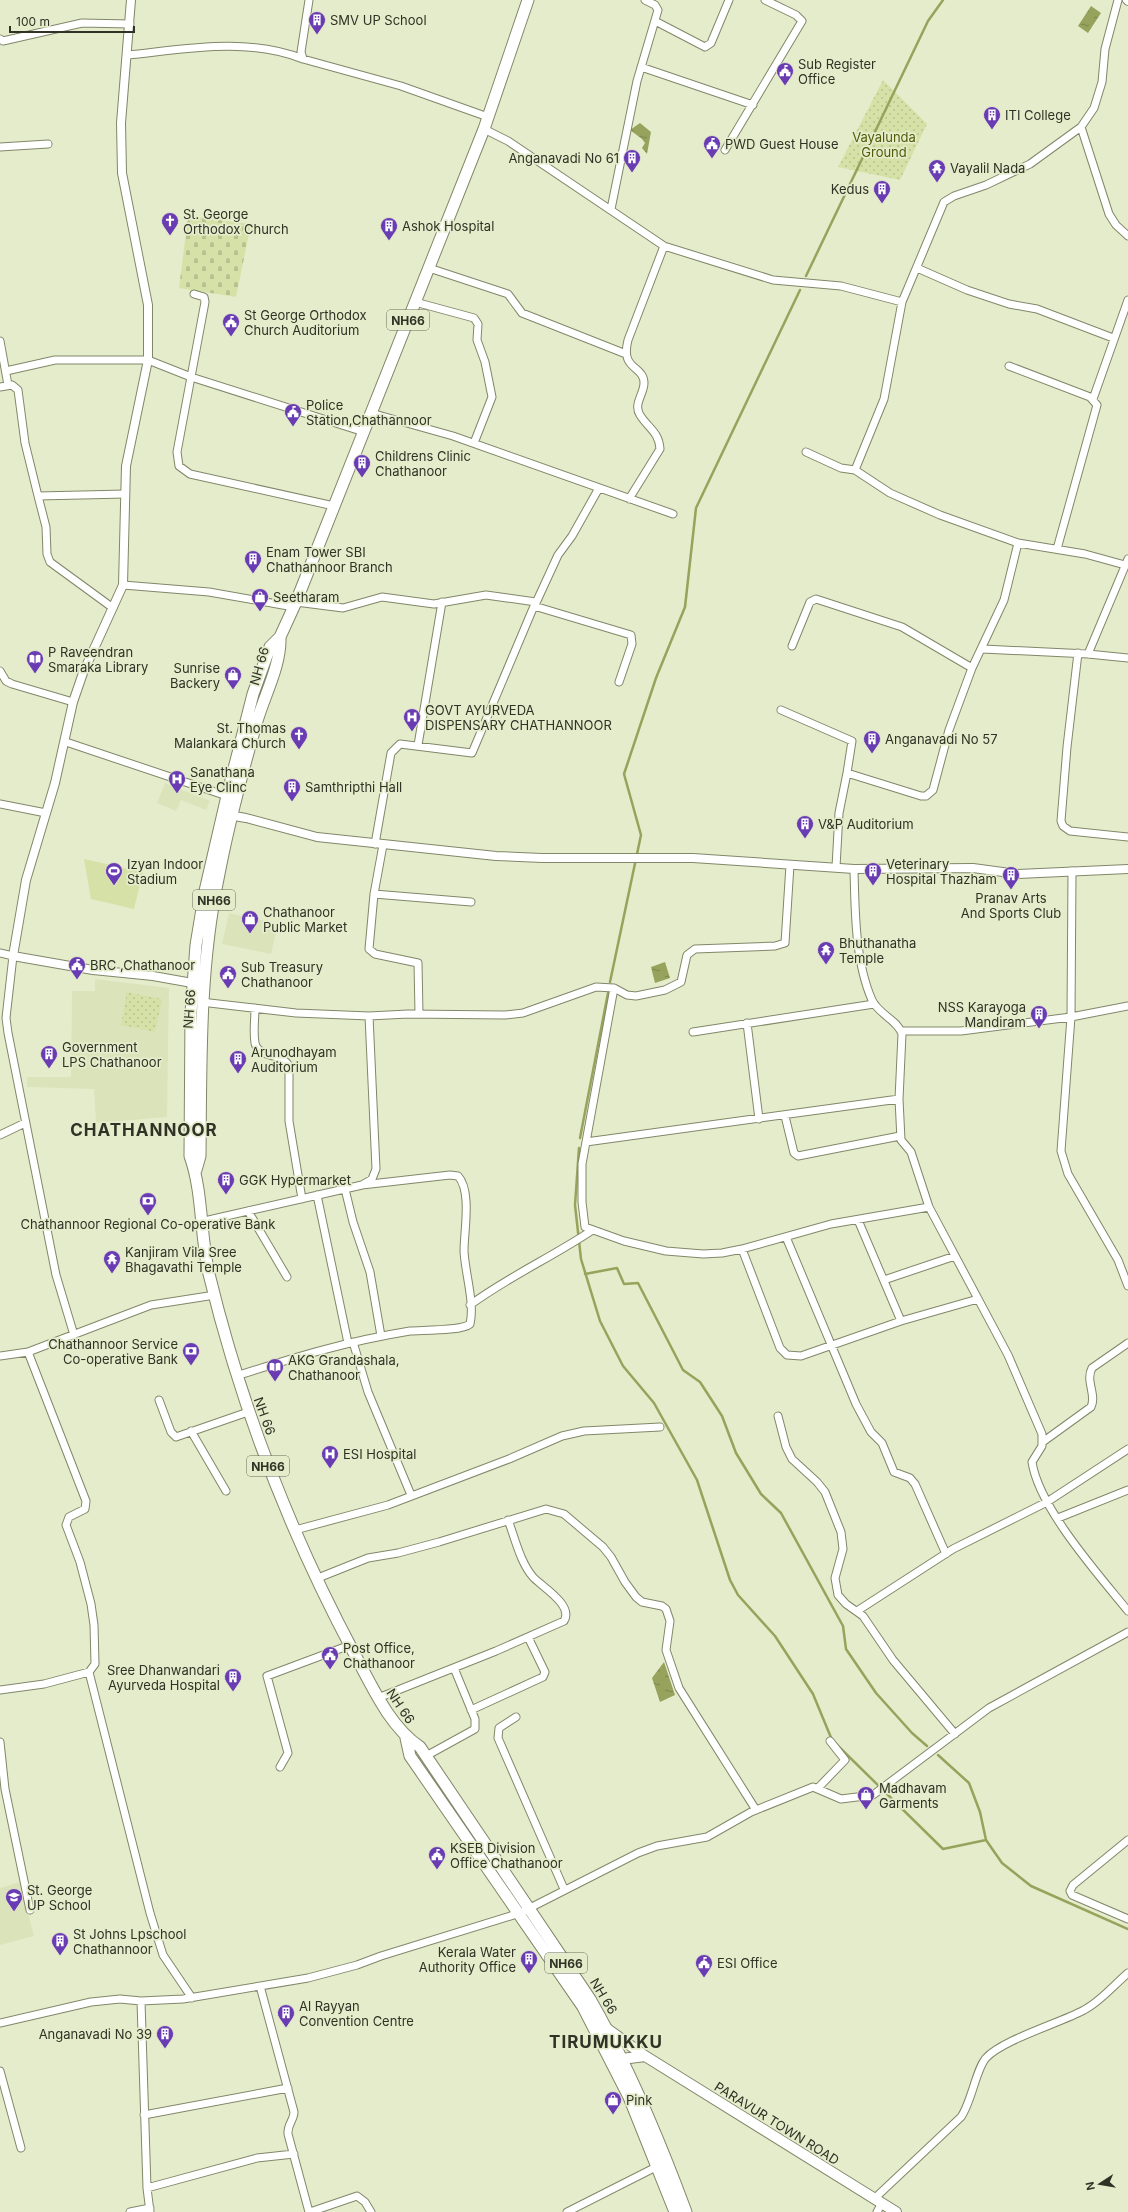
<svg xmlns="http://www.w3.org/2000/svg" width="1128" height="2212" viewBox="0 0 1128 2212" font-family="Inter,sans-serif">
<style>
.built{fill:#dbe3bb}
.green{fill:#d6e1a7}
.cemetery{fill:url(#cemetery-stones)}
.park{fill:url(#park-dots)}
.water{fill:url(#water-ripples)}
.lines{fill:none;stroke-linecap:round;stroke-linejoin:round}
.stream{stroke:#97a35c;stroke-width:2.5}
.minor-casing{stroke:#818769;stroke-width:9}
.tertiary-casing{stroke:#818769;stroke-width:10}
.secondary-casing{stroke:#818769;stroke-width:12}
.trunk-casing{stroke:#818769;stroke-width:13}
.minor{stroke:#fff;stroke-width:7}
.tertiary{stroke:#fff;stroke-width:8}
.secondary{stroke:#fff;stroke-width:10}
.trunk{stroke:#fff;stroke-width:11}
.labels{text-anchor:middle;dominant-baseline:central;stroke-width:3.5;stroke-linejoin:round;paint-order:stroke}
.shield{fill:#e5eccb;stroke:#666a57;stroke-width:1}
.shield-label{font-size:12px;font-weight:bold;fill:#2f3225}
.poi-label{font-size:13px;fill:#2f3225;stroke:#e5eccb;text-anchor:start}
.park-label{font-size:13px;fill:#525c07;stroke:#e5eccb}
.street-label{font-size:13px;fill:#2f3225;stroke:#e5eccb}
.district-label{font-size:17px;font-weight:bold;letter-spacing:1px;fill:#2f3225;stroke:#e5eccb}
</style>
<defs>
<pattern id="cemetery-stones" width="16" height="16" patternUnits="userSpaceOnUse"><rect width="16" height="16" fill="#d6e1a7"/><path d="M2 7V4a2 2 0 0 1 4 0v3zM10 15v-3a2 2 0 0 1 4 0v3z" fill="#b8c290"/></pattern>
<pattern id="park-dots" width="8" height="8" patternUnits="userSpaceOnUse"><rect width="8" height="8" fill="#d6e1a7"/><path d="M2 2h.1M6 6h.1" fill="none" stroke="#b8c290" stroke-width="1.8" stroke-linecap="round"/></pattern>
<pattern id="water-ripples" width="26" height="14" patternUnits="userSpaceOnUse"><rect width="26" height="14" fill="#97a35c"/><path d="M2 4q2-2 4 0t4 0M15 11q2-2 4 0t4 0" fill="none" stroke="#7c854c"/></pattern>
</defs>
<rect width="100%" height="100%" fill="#e5eccb"/>
<path class="built" d="M165,783L210,801L206,810L181,800L176,811L157,803Z
M229,913L278,924L271,954L222,944Z
M95,979L169,988L167,1117L96,1123L94,1089L27,1087V1077H71L72,991H95Z
M20,1882L34,1936L0,1945V1888Z"/>
<path class="green" d="M84,859L143,872L134,909L91,899Z"/>
<path class="cemetery" d="M188,216L251,224L236,297L179,288Z"/>
<path class="park" d="M883,80L927,124L900,180L838,167Z
M127,992L162,999L155,1032L121,1025Z"/>
<path class="water" d="M1091,6L1101,13L1088,33L1078,26Z
M640,123L651,132L647,154L642,148L645,143L642,139L630,130Z
M665,962L670,978L655,983L651,967Z
M664,1662L675,1695L660,1702L652,1678Z"/>
<g class="lines">
<path class="stream" d="M806,276L928,21L943,0
M610,982L641,835L624,774L656,678L685,607L696,508L800,290
M580,1138L608,993
M579,1148L575,1205L581,1259L600,1321L623,1366L654,1403L697,1480L730,1580L738,1595L775,1636L813,1694L832,1740L943,1849L986,1840L1002,1863L1031,1886L1128,1929
M585,1274L617,1268L624,1284L638,1283L683,1370L700,1382L722,1416L736,1453L761,1494L781,1513L843,1626L846,1649L876,1693L912,1733L927,1746
M938,1755L969,1783L980,1812L986,1840"/>
<defs>
<path id="minor" d="M309,0L301,52L303,59L401,86L488,117
M655,21L705,47L711,43L729,0
M0,39L3,41L82,23L130,24
M128,55C186,49 248,37 303,59
M641,67L753,105
M1081,127L1109,214L1116,225L1128,236
M484,129L508,141L664,246L773,280L841,286L902,302
M0,147L48,144
M725,150L802,21L796,15L765,0
M611,209L637,81L658,10L655,5L645,0
M429,268L508,294L522,313L626,354
M917,268L967,290L1009,304L1037,309L1113,338
M194,294L204,297L205,302L191,377L364,432
M415,302L474,318L478,324L477,340L485,362L492,397L474,443
M0,341L8,385
M1009,366L1090,397L1097,405L1057,549
M6,371L55,360H148L191,377L177,452L179,466L190,474L334,506
M0,387L12,385L18,390L25,443L38,496L125,494
M1093,399L1128,300
M371,413L453,436L673,514
M806,452L841,468L855,470
M38,496L46,527L47,554L50,562L113,608
M629,499L660,449C659,432 648,428 640,415C633,404 644,394 644,383C644,365 620,371 628,340L664,246
M1018,543L1085,554L1125,565
M123,585L209,592L294,607
M296,602L343,608L382,597L434,604L486,595L536,602
M535,605L558,555L572,536L599,488
M792,646L810,602L816,599L902,627L972,668
M983,649L1088,654L1128,658
M1078,653L1067,747L1061,821L1063,826L1070,831L1128,837
M1088,654L1128,559
M0,671L6,681L12,684L73,702
M781,710L852,741L847,773
M66,742L227,796
M418,745L442,602
M0,804L46,813
M375,844L391,753L400,744L472,753L534,606L631,635L632,644L619,682
M383,845L374,894L369,949L375,954L418,963L419,1014
M836,867L839,813L847,773L921,796H926L933,790L949,730L972,668L1004,600L1018,543L940,515L890,493L855,470L884,399L902,302L944,202L954,196L986,185L1030,164L1081,127L1094,108L1102,82L1105,49L1118,0
M854,869C855,910 855,962 872,1000C878,1014 898,1020 902,1034L899,1099L901,1140L911,1152L929,1207L1008,1355L1042,1434V1446L1032,1462C1039,1508 1098,1574 1128,1611
M1072,871L1071,1017L1061,1151L1068,1174L1118,1260L1128,1286
M374,894L471,902
M0,953L13,956L6,1018L8,1033L56,1275L74,1335
M614,988L582,1164V1202L585,1227L624,1241L666,1251L703,1254L722,1253L742,1249L831,1224L929,1207
M201,1002L296,1013L369,1016L408,1014L505,1015L523,1013L596,987L614,988L627,995L636,996L665,990L681,982L687,955L695,949L775,946L785,943L790,865
M255,1008C255,1019 253,1032 255,1043C258,1059 282,1052 289,1066V1121L302,1199
M747,1023L759,1119
M902,1031H961L1071,1017L1128,1006
M693,1032L874,1004
M785,1116L794,1153L798,1156L900,1136
M0,1135L25,1123
M586,1142L899,1099
M345,1189L353,1222L370,1272L381,1336
M317,1195L348,1343
M248,1211L287,1277
M858,1220L901,1321
M200,1222L362,1185L372,1179L376,1169L369,1016
M786,1237L856,1404L871,1432L882,1443L894,1472L910,1478L915,1484L946,1554
M742,1249L780,1348L787,1355L801,1356L901,1321L978,1299
M884,1280L955,1256
M470,1305C508,1277 552,1257 591,1231
M353,1342L368,1392L411,1495
M28,1352L86,1501L85,1509L69,1517L66,1525L80,1562L91,1604L94,1625L95,1664L89,1672L150,1913L163,1955L192,1998
M0,1356L28,1352L151,1305L215,1295
M236,1376C296,1357 348,1341 410,1331C423,1330 462,1331 470,1324C475,1303 465,1273 464,1251C464,1231 472,1191 458,1176L450,1175L362,1185
M159,1400L171,1432L176,1437L248,1412
M778,1416L786,1447L792,1459L817,1482L825,1492L841,1532L843,1549L835,1578L838,1595L846,1604L863,1616L893,1660L955,1734
M191,1431L226,1491
M1044,1441L1091,1407C1097,1395 1085,1381 1092,1368L1128,1343
M1058,1518L1128,1490
M295,1530L388,1505L509,1459L562,1436L584,1431L660,1427
M318,1578L368,1558L398,1553L439,1542L546,1509L564,1514L603,1547L611,1557L625,1582L636,1597L642,1602L662,1606L666,1609L670,1621L666,1650L679,1688L756,1810
M857,1611L953,1549L1047,1502L1128,1449
M0,1690L44,1684L89,1672
M378,1698L496,1651L564,1621C574,1605 541,1586 533,1577C520,1562 515,1538 508,1520
M471,1710L543,1677L545,1672L528,1637
M516,1717L499,1728L498,1738L564,1889
M0,1742L5,1789L30,1910
M426,1756L475,1729V1719L454,1668
M280,1767L288,1753L267,1676L350,1645
M818,1788L845,1760L830,1741
M1128,1840L1073,1885L1070,1891L1072,1895L1128,1919
M260,1986L294,2112C294,2120 287,2125 288,2134L309,2212
M141,2001L147,2188L150,2212
M0,2023L91,2002L120,1999L141,2001L183,1999L308,1978L357,1965L381,1956L520,1913L638,1853L657,1846L707,1837L751,1812L813,1787L841,1799L873,1795L989,1708L1128,1632
M0,2071L21,2148
M144,2115L288,2088
M147,2188L257,2158L294,2154
M875,2198L961,2117C972,2101 976,2069 986,2058C1002,2040 1060,2023 1084,2010C1100,2002 1114,1985 1128,1973
M130,2212L150,2208
M310,2212L357,2196L365,2202L371,2212
M567,2212L658,2166
M877,2212L882,2203"/>
<path id="tertiary" d="M131,0L121,123L122,173L148,305V360L126,466L123,585L83,673L73,702L55,783L26,880L13,956L93,970L153,976L198,984
M1127,0L1128,1
M228,815L246,818L317,837L496,856L542,858H693L854,869L973,868L1018,874L1128,869"/>
<path id="secondary" d="M606,2028L645,2056L896,2212
M622,2059L645,2056"/>
<path id="trunk" d="M528,0L484,129L296,602L280,637L270,647L253,694L227,796L205,891L196,945L191,1013L190,1156C203,1192 200,1235 209,1274C241,1406 290,1533 354,1653C372,1686 389,1726 420,1747L590,1999C629,2067 659,2139 686,2212
M196,1170L200,1156C201,1064 199,970 218,879C228,826 242,773 257,721C265,694 281,665 280,637
M406,1738L410,1756L583,2007L629,2097L675,2212"/>
</defs>
<use href="#minor" class="minor-casing"/>
<use href="#tertiary" class="tertiary-casing"/>
<use href="#secondary" class="secondary-casing"/>
<use href="#trunk" class="trunk-casing"/>
<use href="#minor" class="minor"/>
<use href="#tertiary" class="tertiary"/>
<use href="#secondary" class="secondary"/>
<use href="#trunk" class="trunk"/>
</g>
<defs>
<symbol id="building-pin" viewBox="-11 -11 22 30"><path d="M0 17L-7.5 6A9.5 9.5 0 1 1 7.5 6Z" fill="#6a3cb3" stroke="#e5eccb"/><path d="M-4-6H4V6H1V3H-1V6H-4ZM-2.5-4.3h1.7v1.8h-1.7ZM.8-4.3h1.7v1.8H.8ZM-2.5-1h1.7V.8h-1.7ZM.8-1h1.7V.8H.8Z" fill="#fff"/></symbol>
<symbol id="civic-pin" viewBox="-11 -11 22 30"><path d="M0 17L-7.5 6A9.5 9.5 0 1 1 7.5 6Z" fill="#6a3cb3" stroke="#e5eccb"/><path d="M-.6-6.5H3V-4.5H.6V-3L4-1V1h2V6H-6V1h2V-1L-.6-3ZM-1.2 2.5V6h2.4V2.5Z" fill="#fff"/></symbol>
<symbol id="temple-pin" viewBox="-11 -11 22 30"><path d="M0 17L-7.5 6A9.5 9.5 0 1 1 7.5 6Z" fill="#6a3cb3" stroke="#e5eccb"/><path d="M0-6L5-2H3V0L6.5 2.5H4V6H1.5V3h-3V6H-4V2.5H-6.5L-3 0V-2H-5Z" fill="#fff"/></symbol>
<symbol id="church-pin" viewBox="-11 -11 22 30"><path d="M0 17L-7.5 6A9.5 9.5 0 1 1 7.5 6Z" fill="#6a3cb3" stroke="#e5eccb"/><path d="M-1.2-6h2.4v3.5h3.3v2.4h-3.3V6h-2.4V-.1h-3.3v-2.4h3.3Z" fill="#fff"/></symbol>
<symbol id="shop-pin" viewBox="-11 -11 22 30"><path d="M0 17L-7.5 6A9.5 9.5 0 1 1 7.5 6Z" fill="#6a3cb3" stroke="#e5eccb"/><path d="M-5-2.5h2.3a2.7 3.5 0 0 1 5.4 0H5L5.5 6h-11ZM-1.5-2.5h3a1.5 2.3 0 0 0-3 0Z" fill="#fff"/></symbol>
<symbol id="library-pin" viewBox="-11 -11 22 30"><path d="M0 17L-7.5 6A9.5 9.5 0 1 1 7.5 6Z" fill="#6a3cb3" stroke="#e5eccb"/><path d="M-6-4Q-3-5.5-.7-3.5V5Q-3 3-6 4ZM6-4Q3-5.5 .7-3.5V5Q3 3 6 4Z" fill="#fff"/></symbol>
<symbol id="hospital-pin" viewBox="-11 -11 22 30"><path d="M0 17L-7.5 6A9.5 9.5 0 1 1 7.5 6Z" fill="#6a3cb3" stroke="#e5eccb"/><path d="M-5-5h3v3.5h4V-5h3V5h-3V1.5h-4V5h-3Z" fill="#fff"/></symbol>
<symbol id="stadium-pin" viewBox="-11 -11 22 30"><path d="M0 17L-7.5 6A9.5 9.5 0 1 1 7.5 6Z" fill="#6a3cb3" stroke="#e5eccb"/><path d="M0-5a6.5 5 0 1 0 0 10a6.5 5 0 1 0 0-10ZM-3.5-1.8h7v3.6h-7Z" fill="#fff"/></symbol>
<symbol id="bank-pin" viewBox="-11 -11 22 30"><path d="M0 17L-7.5 6A9.5 9.5 0 1 1 7.5 6Z" fill="#6a3cb3" stroke="#e5eccb"/><path d="M-6-4H6V4H-6ZM0-2.3a2.3 2.3 0 1 0 0 4.6a2.3 2.3 0 1 0 0-4.6Z" fill="#fff"/></symbol>
<symbol id="school-pin" viewBox="-11 -11 22 30"><path d="M0 17L-7.5 6A9.5 9.5 0 1 1 7.5 6Z" fill="#6a3cb3" stroke="#e5eccb"/><path d="M0-5L7-2L0 1L-7-2ZM-4 1L0 2.5L4 1V4Q0 6-4 4Z" fill="#fff"/></symbol>
</defs>
<g fill-rule="evenodd">
<use href="#building-pin" x="307" y="10" width="20" height="27"/>
<use href="#civic-pin" x="775" y="61" width="20" height="27"/>
<use href="#building-pin" x="982" y="105" width="20" height="27"/>
<use href="#civic-pin" x="702" y="134" width="20" height="27"/>
<use href="#building-pin" x="622" y="148" width="20" height="27"/>
<use href="#temple-pin" x="927" y="158" width="20" height="27"/>
<use href="#building-pin" x="872" y="179" width="20" height="27"/>
<use href="#church-pin" x="160" y="211" width="20" height="27"/>
<use href="#building-pin" x="379" y="216" width="20" height="27"/>
<use href="#civic-pin" x="221" y="312" width="20" height="27"/>
<use href="#civic-pin" x="283" y="402" width="20" height="27"/>
<use href="#building-pin" x="352" y="453" width="20" height="27"/>
<use href="#building-pin" x="243" y="549" width="20" height="27"/>
<use href="#shop-pin" x="250" y="587" width="20" height="27"/>
<use href="#library-pin" x="25" y="649" width="20" height="27"/>
<use href="#shop-pin" x="223" y="665" width="20" height="27"/>
<use href="#hospital-pin" x="402" y="707" width="20" height="27"/>
<use href="#church-pin" x="289" y="725" width="20" height="27"/>
<use href="#building-pin" x="862" y="729" width="20" height="27"/>
<use href="#hospital-pin" x="167" y="769" width="20" height="27"/>
<use href="#building-pin" x="282" y="777" width="20" height="27"/>
<use href="#building-pin" x="795" y="814" width="20" height="27"/>
<use href="#stadium-pin" x="104" y="861" width="20" height="27"/>
<use href="#building-pin" x="863" y="861" width="20" height="27"/>
<use href="#building-pin" x="1001" y="865" width="20" height="27"/>
<use href="#shop-pin" x="240" y="909" width="20" height="27"/>
<use href="#temple-pin" x="816" y="940" width="20" height="27"/>
<use href="#civic-pin" x="67" y="955" width="20" height="27"/>
<use href="#civic-pin" x="218" y="964" width="20" height="27"/>
<use href="#building-pin" x="1029" y="1004" width="20" height="27"/>
<use href="#building-pin" x="39" y="1044" width="20" height="27"/>
<use href="#building-pin" x="228" y="1049" width="20" height="27"/>
<use href="#building-pin" x="216" y="1170" width="20" height="27"/>
<use href="#bank-pin" x="138" y="1191" width="20" height="27"/>
<use href="#temple-pin" x="102" y="1249" width="20" height="27"/>
<use href="#bank-pin" x="181" y="1341" width="20" height="27"/>
<use href="#library-pin" x="265" y="1357" width="20" height="27"/>
<use href="#hospital-pin" x="320" y="1444" width="20" height="27"/>
<use href="#civic-pin" x="320" y="1645" width="20" height="27"/>
<use href="#building-pin" x="223" y="1667" width="20" height="27"/>
<use href="#shop-pin" x="856" y="1785" width="20" height="27"/>
<use href="#civic-pin" x="427" y="1845" width="20" height="27"/>
<use href="#school-pin" x="4" y="1887" width="20" height="27"/>
<use href="#building-pin" x="50" y="1931" width="20" height="27"/>
<use href="#building-pin" x="519" y="1949" width="20" height="27"/>
<use href="#civic-pin" x="694" y="1953" width="20" height="27"/>
<use href="#building-pin" x="276" y="2003" width="20" height="27"/>
<use href="#building-pin" x="155" y="2024" width="20" height="27"/>
<use href="#shop-pin" x="603" y="2090" width="20" height="27"/>
</g>
<g class="labels">
<g class="shield">
<rect x="387" y="310" width="42" height="20" rx="3"/>
<rect x="193" y="890" width="42" height="20" rx="3"/>
<rect x="247" y="1456" width="42" height="20" rx="3"/>
<rect x="545" y="1953" width="42" height="20" rx="3"/>
</g>
<g class="shield-label">
<text x="408" y="320">NH66</text>
<text x="214" y="900">NH66</text>
<text x="268" y="1466">NH66</text>
<text x="566" y="1963">NH66</text>
</g>
<g class="poi-label">
<text x="330" y="20">SMV UP School</text>
<text x="798" y="64">Sub Register<tspan x="798" dy="15">Office</tspan></text>
<text x="1005" y="115">ITI College</text>
<text x="725" y="144">PWD Guest House</text>
<text x="619" y="158" text-anchor="end">Anganavadi No 61</text>
<text x="950" y="168">Vayalil Nada</text>
<text x="869" y="189" text-anchor="end">Kedus</text>
<text x="183" y="214">St. George<tspan x="183" dy="15">Orthodox Church</tspan></text>
<text x="402" y="226">Ashok Hospital</text>
<text x="244" y="315">St George Orthodox<tspan x="244" dy="15">Church Auditorium</tspan></text>
<text x="306" y="405">Police<tspan x="306" dy="15">Station,Chathannoor</tspan></text>
<text x="375" y="456">Childrens Clinic<tspan x="375" dy="15">Chathanoor</tspan></text>
<text x="266" y="552">Enam Tower SBI<tspan x="266" dy="15">Chathannoor Branch</tspan></text>
<text x="273" y="597">Seetharam</text>
<text x="48" y="652">P Raveendran<tspan x="48" dy="15">Smaraka Library</tspan></text>
<text x="220" y="668" text-anchor="end">Sunrise<tspan x="220" dy="15">Backery</tspan></text>
<text x="425" y="710">GOVT AYURVEDA<tspan x="425" dy="15">DISPENSARY CHATHANNOOR</tspan></text>
<text x="286" y="728" text-anchor="end">St. Thomas<tspan x="286" dy="15">Malankara Church</tspan></text>
<text x="885" y="739">Anganavadi No 57</text>
<text x="190" y="772">Sanathana<tspan x="190" dy="15">Eye Clinc</tspan></text>
<text x="305" y="787">Samthripthi Hall</text>
<text x="818" y="824">V&amp;P Auditorium</text>
<text x="127" y="864">Izyan Indoor<tspan x="127" dy="15">Stadium</tspan></text>
<text x="886" y="864">Veterinary<tspan x="886" dy="15">Hospital Thazham</tspan></text>
<text x="1011" y="898" text-anchor="middle">Pranav Arts<tspan x="1011" dy="15">And Sports Club</tspan></text>
<text x="263" y="912">Chathanoor<tspan x="263" dy="15">Public Market</tspan></text>
<text x="839" y="943">Bhuthanatha<tspan x="839" dy="15">Temple</tspan></text>
<text x="90" y="965">BRC ,Chathanoor</text>
<text x="241" y="967">Sub Treasury<tspan x="241" dy="15">Chathanoor</tspan></text>
<text x="1026" y="1007" text-anchor="end">NSS Karayoga<tspan x="1026" dy="15">Mandiram</tspan></text>
<text x="62" y="1047">Government<tspan x="62" dy="15">LPS Chathanoor</tspan></text>
<text x="251" y="1052">Arunodhayam<tspan x="251" dy="15">Auditorium</tspan></text>
<text x="239" y="1180">GGK Hypermarket</text>
<text x="148" y="1224" text-anchor="middle">Chathannoor Regional Co-operative Bank</text>
<text x="125" y="1252">Kanjiram Vila Sree<tspan x="125" dy="15">Bhagavathi Temple</tspan></text>
<text x="178" y="1344" text-anchor="end">Chathannoor Service<tspan x="178" dy="15">Co-operative Bank</tspan></text>
<text x="288" y="1360">AKG Grandashala,<tspan x="288" dy="15">Chathanoor</tspan></text>
<text x="343" y="1454">ESI Hospital</text>
<text x="343" y="1648">Post Office,<tspan x="343" dy="15">Chathanoor</tspan></text>
<text x="220" y="1670" text-anchor="end">Sree Dhanwandari<tspan x="220" dy="15">Ayurveda Hospital</tspan></text>
<text x="879" y="1788">Madhavam<tspan x="879" dy="15">Garments</tspan></text>
<text x="450" y="1848">KSEB Division<tspan x="450" dy="15">Office Chathanoor</tspan></text>
<text x="27" y="1890">St. George<tspan x="27" dy="15">UP School</tspan></text>
<text x="73" y="1934">St Johns Lpschool<tspan x="73" dy="15">Chathannoor</tspan></text>
<text x="516" y="1952" text-anchor="end">Kerala Water<tspan x="516" dy="15">Authority Office</tspan></text>
<text x="717" y="1963">ESI Office</text>
<text x="299" y="2006">Al Rayyan<tspan x="299" dy="15">Convention Centre</tspan></text>
<text x="152" y="2034" text-anchor="end">Anganavadi No 39</text>
<text x="626" y="2100">Pink</text>
</g>
<g class="park-label">
<text x="884" y="137">Vayalunda<tspan x="884" dy="15">Ground</tspan></text>
</g>
<g class="street-label">
<text transform="translate(259 666) rotate(-74)">NH 66</text>
<text transform="translate(189 1009) rotate(-86)">NH 66</text>
<text transform="translate(265 1416) rotate(70)">NH 66</text>
<text transform="translate(401 1706) rotate(56)">NH 66</text>
<text transform="translate(604 1996) rotate(59)">NH 66</text>
<text transform="translate(777 2123) rotate(32)">PARAVUR TOWN ROAD</text>
</g>
<g class="district-label">
<text x="144" y="1130">CHATHANNOOR</text>
<text x="606" y="2042">TIRUMUKKU</text>
</g>
</g>
<g transform="translate(1100 2184) rotate(258)" stroke="#e5eccb" stroke-width="3" paint-order="stroke">
<path d="M0-3L7 15L0 10L-7 15Z" fill="#2f3225"/>
<text y="-6" font-size="11" font-weight="bold" text-anchor="middle" fill="#2f3225">N</text>
</g>
<path d="M10 26v6h124v-6" fill="none" stroke="#2f3225" stroke-width="2"/>
<text x="16" y="26" font-size="12" fill="#2f3225" stroke="#e5eccb" stroke-width="3" paint-order="stroke">100 m</text>
</svg>
